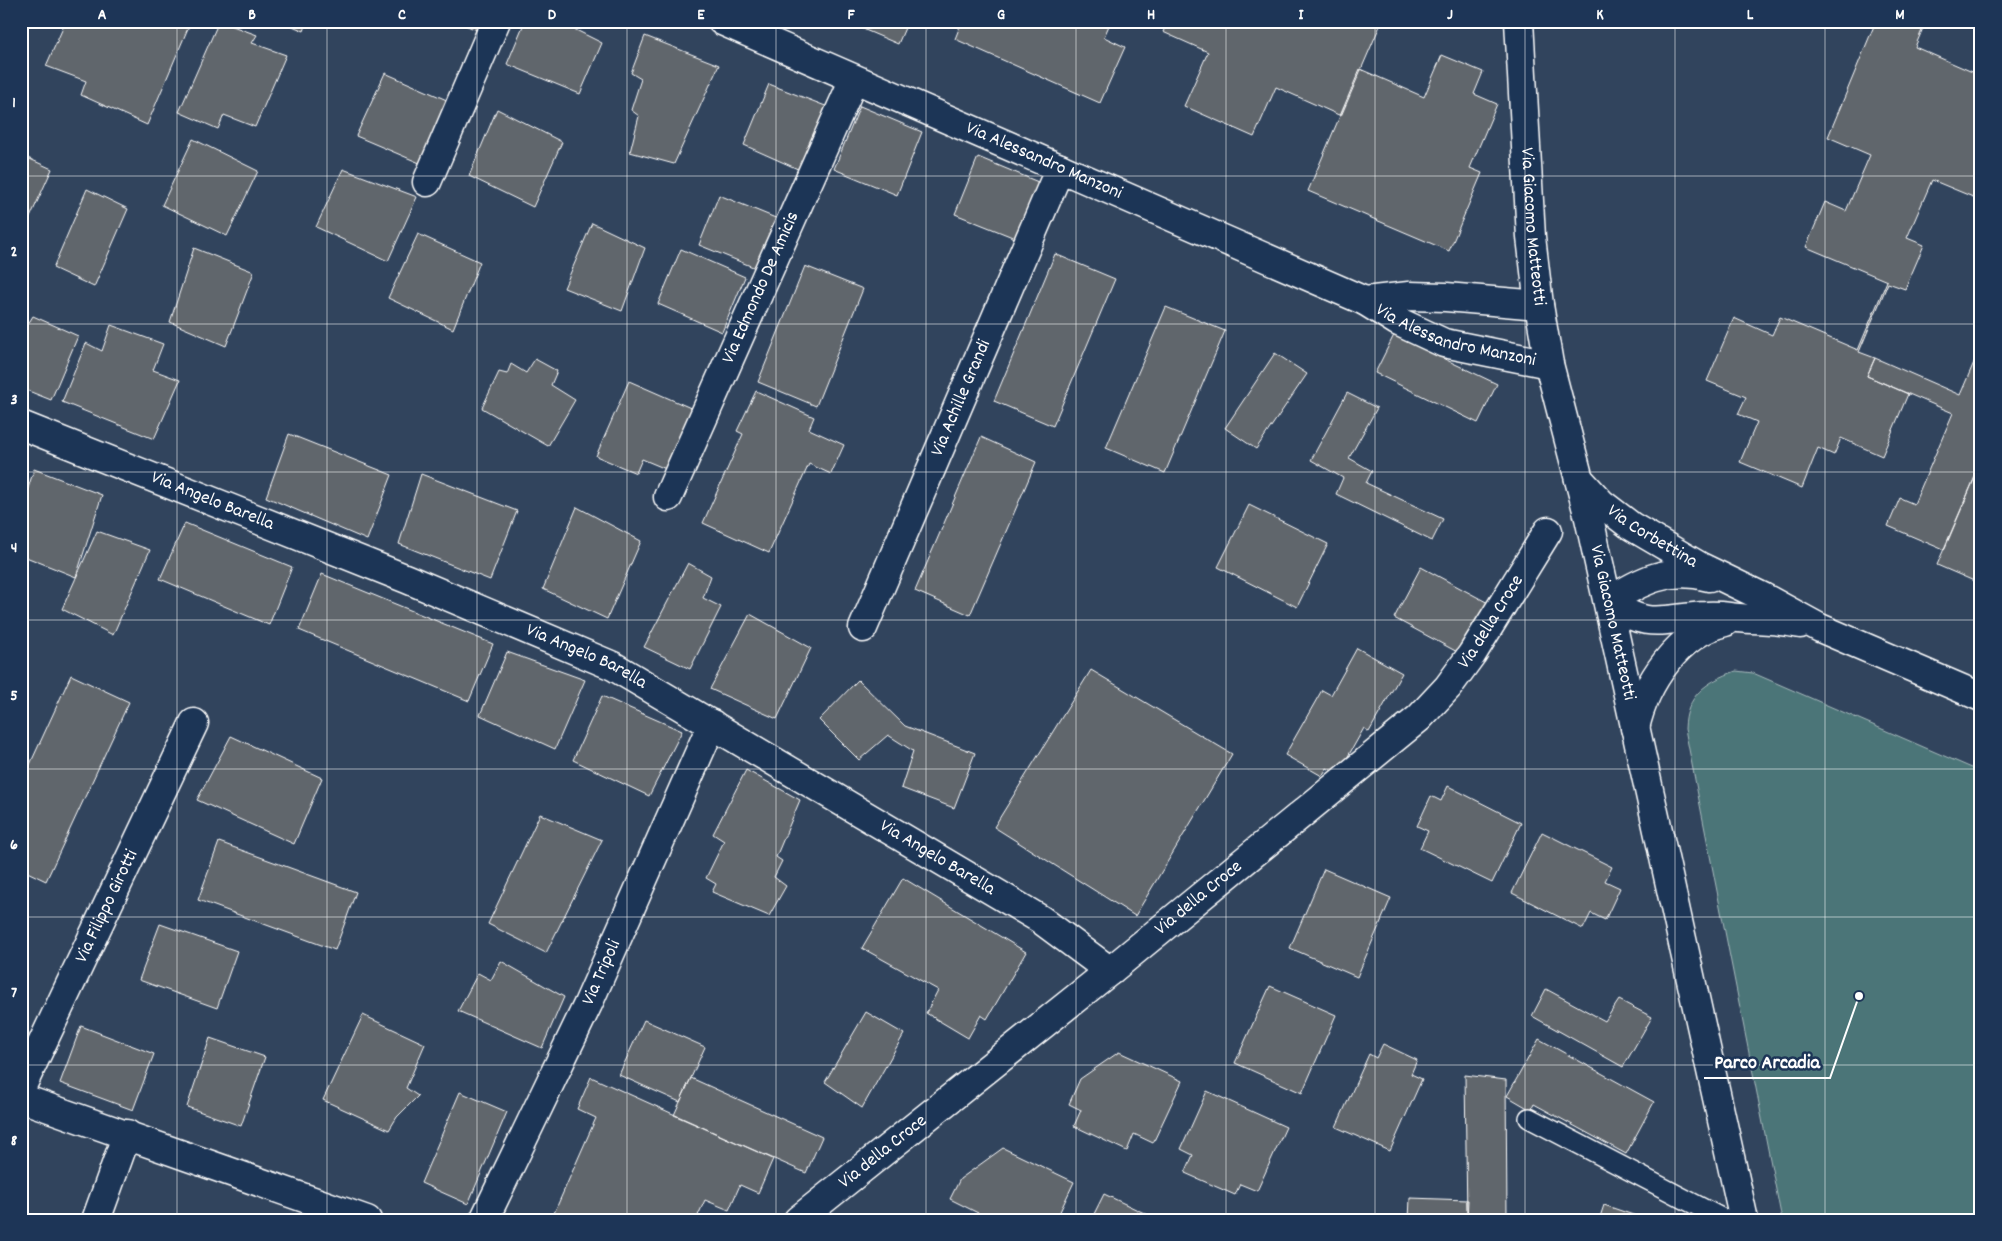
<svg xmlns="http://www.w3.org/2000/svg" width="2002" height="1241" viewBox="0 0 2002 1241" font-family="Dekko,sans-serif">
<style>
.green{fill:#4c7478;stroke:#a6babc}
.building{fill:#61666c;stroke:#fff}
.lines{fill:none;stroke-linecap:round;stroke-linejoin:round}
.lane-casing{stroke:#fff;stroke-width:22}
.street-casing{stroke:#fff;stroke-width:31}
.secondary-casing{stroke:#fff;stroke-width:31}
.lane{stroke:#1d3557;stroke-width:19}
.street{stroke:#1d3557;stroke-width:28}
.secondary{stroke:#1d3557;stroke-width:28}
.grid{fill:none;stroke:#fff;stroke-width:1;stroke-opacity:0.55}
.labels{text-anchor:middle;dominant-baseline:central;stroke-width:5;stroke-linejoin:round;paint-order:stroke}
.street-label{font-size:19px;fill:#fff;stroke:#1d3557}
.leader{fill:none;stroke:#fff;stroke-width:2}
.callout-dot{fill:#fff;stroke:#1d3557;stroke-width:2}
.callout-label{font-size:20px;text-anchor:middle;font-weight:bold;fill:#fff;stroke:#1d3557;stroke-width:5;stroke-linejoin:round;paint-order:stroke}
.neatline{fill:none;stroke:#fff;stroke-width:2}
.grid-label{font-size:16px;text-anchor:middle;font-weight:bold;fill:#fff}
</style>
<rect width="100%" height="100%" fill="#31445d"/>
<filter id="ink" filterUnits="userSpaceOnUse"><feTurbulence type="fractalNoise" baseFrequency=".02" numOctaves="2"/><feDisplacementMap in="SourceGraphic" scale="10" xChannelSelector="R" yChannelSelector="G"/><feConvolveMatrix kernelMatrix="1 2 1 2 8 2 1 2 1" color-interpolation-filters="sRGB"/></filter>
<g filter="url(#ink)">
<path class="green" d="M1736,671L1753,673L1981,772V1220H1782L1685,729C1686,695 1706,682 1736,671Z"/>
<path class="building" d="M66,21H191L147,125L81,95L86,81L46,66Z
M219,21L257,35L252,43L286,55L255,127L224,115L218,129L179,112Z
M281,21H308L304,31Z
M455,21H481L477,30Z
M525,21H558L602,43L580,94L507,64Z
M844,21H908L898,44Z
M962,21H1111L1104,37L1125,47L1100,103L955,39Z
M1168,21H1382L1341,116L1276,87L1254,137L1184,106L1208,52L1163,32Z
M1876,21H1906L1923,28L1915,47L1977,74L1981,64V179L1973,197L1932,180L1907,238L1924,245L1905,289L1888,283L1859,352L1875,358L1867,376L1908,394L1882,456L1841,438L1834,455L1818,448L1802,488L1740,462L1757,422L1738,414L1746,397L1707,381L1734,318L1772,335L1780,317L1858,350L1887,281L1806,247L1825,202L1846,211L1870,155L1828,137Z
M645,36L719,65L674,164L630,152L639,116L631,110L641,79L631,73Z
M1442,55L1483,72L1474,94L1497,104L1470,168L1482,173L1449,251L1308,191L1360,69L1424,97Z
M385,73L449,101L422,164L356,136Z
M769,84L828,107L800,170L744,145Z
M860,106L922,132L897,195L834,169Z
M497,109L562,142L533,207L469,176Z
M193,139L258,171L227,236L162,205Z
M21,155L52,169L23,233L21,232Z
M978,157L1043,184L1020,240L955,214Z
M343,169L417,197L388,261L316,227Z
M87,189L128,209L94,287L53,268Z
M719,195L778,219L758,269L699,245Z
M592,223L645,248L622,311L564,288Z
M418,234L480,262L453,329L388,298Z
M194,248L254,272L226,346L170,322Z
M681,249L745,277L722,332L658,304Z
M1055,254L1115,279L1053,426L994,401Z
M805,266L863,289L816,406L758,382Z
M1166,307L1225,331L1165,473L1106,448Z
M33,316L78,336L51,400L21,388V327L25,329Z
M111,325L163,344L153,370L180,380L154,439L62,402L86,343L102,351Z
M1394,335L1497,384L1478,423L1375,373Z
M1981,346V463L1944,550L1888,526L1900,498L1914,504L1953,413L1867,376L1875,358L1960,395Z
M1275,353L1307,374L1256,449L1225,428Z
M535,359L557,371L551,385L575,400L548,446L482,408L499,372L507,374L511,364L526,373Z
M629,381L693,409L666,469L642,459L636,473L596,456Z
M756,391L814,417L809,429L844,445L831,474L809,464L769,553L703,523L743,434L737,431Z
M1347,393L1377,408L1349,458L1372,471L1366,483L1443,519L1432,541L1336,494L1343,478L1311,460Z
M289,434L392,475L367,540L266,497Z
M981,437L1036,462L970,615L915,591Z
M1981,463V584L1937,565Z
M34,469L102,495L76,577L21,555V511Z
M421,474L517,511L490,580L399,544Z
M1249,505L1328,544L1297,607L1218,567Z
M577,507L641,541L607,619L543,589Z
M185,523L292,567L269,625L160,579Z
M97,531L150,550L113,635L62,609Z
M688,563L711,576L703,598L721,607L690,669L644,647Z
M1421,567L1490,604L1463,655L1394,618Z
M322,574L493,644L469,701L299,630Z
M750,614L811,648L777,719L710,689Z
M1357,648L1402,673L1369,732L1364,728L1338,774L1327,768L1322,776L1285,755L1322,690L1331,695Z
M507,652L585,680L555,749L480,715Z
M1091,670L1232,754L1135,916L994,827Z
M71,675L129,702L46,881L21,869V784Z
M858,680L905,726L975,753L954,808L901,788L913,751L888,735L859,760L819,720Z
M602,696L682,731L649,796L573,760Z
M231,736L322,778L294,844L197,800Z
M746,770L800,800L776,857L782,861L774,877L786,886L769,916L712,892L716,884L706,878L724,841L713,834Z
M1448,786L1521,823L1492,883L1420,848L1428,831L1417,826L1431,796L1441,801Z
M540,814L602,840L546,953L488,924Z
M1542,832L1612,867L1605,881L1620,888L1605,920L1591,913L1583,929L1512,893Z
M219,842L356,892L335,950L198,900Z
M1324,869L1391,898L1357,977L1290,948Z
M903,878L1026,952L987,1019L981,1015L968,1038L926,1013L938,990L862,948Z
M160,924L237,951L217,1008L139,980Z
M501,961L564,997L542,1048L458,1011L478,973L491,980Z
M1270,986L1336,1015L1302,1093L1235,1063Z
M1546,989L1605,1021L1619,1000L1652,1017L1623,1067L1532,1016Z
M866,1012L904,1034L862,1108L825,1082Z
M363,1015L425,1044L406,1088L418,1096L397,1117L389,1130L323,1100Z
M644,1020L705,1047L680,1102L619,1075Z
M81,1026L154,1054L133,1110L60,1083Z
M210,1038L265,1057L241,1126L187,1107Z
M1539,1039L1654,1102L1626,1154L1534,1104L1531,1110L1507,1096Z
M1383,1044L1417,1060L1411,1074L1422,1079L1390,1151L1336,1127L1369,1054L1376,1058Z
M1119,1052L1182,1081L1153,1143L1134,1134L1127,1151L1074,1126L1081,1110L1069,1104L1080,1079Z
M1465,1075L1506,1080L1507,1220H1467Z
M591,1077L773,1159L758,1193L740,1185L729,1210L705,1200L696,1220H551L596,1118L577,1109Z
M691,1078L822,1137L806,1173L674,1115Z
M1207,1091L1286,1127L1257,1191L1240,1184L1235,1195L1185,1173L1193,1155L1181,1149Z
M460,1092L507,1112L468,1204L421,1183Z
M1003,1148L1074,1182L1056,1220H992L950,1199L960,1179Z
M1104,1194L1159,1220H1091Z
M1410,1198L1468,1200L1467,1220H1409Z
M1604,1205L1648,1220H1599Z"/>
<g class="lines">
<defs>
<path id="lane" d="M1529,1118L1721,1218L1733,1220"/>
<g id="street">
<path d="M427,182L496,21"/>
<path id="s1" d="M21,425L407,579L613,666L1040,919L1110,971"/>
<path id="s2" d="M1579,479L1601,503L1631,526L1701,567L1763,597L1820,628L1981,697"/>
<path id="s3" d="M668,497L854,79"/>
<path d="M1709,577C1669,566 1640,581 1608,602C1649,631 1662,618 1707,616C1718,615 1728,617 1738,618C1759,620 1779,619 1800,624"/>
<path id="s4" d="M863,628L1060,168"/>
<path d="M1635,728C1645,683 1678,633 1725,622"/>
<path id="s5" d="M21,1088L194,723"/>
<path d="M21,1098L367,1220"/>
<path d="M96,1220L127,1134"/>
<path id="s6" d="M484,1220L588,1004L712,724"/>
<path id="s7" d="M798,1220L1110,971L1419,718L1448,687L1472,654L1548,531"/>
</g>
<g id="secondary">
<path id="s8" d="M722,21L1365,301L1397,321L1444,343L1549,364"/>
<path id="s9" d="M1519,21L1531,237L1539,305L1549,364L1589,518L1744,1220"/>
<path d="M1365,301L1409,296L1446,297L1539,305"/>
</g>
</defs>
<use href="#lane" class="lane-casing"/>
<use href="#street" class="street-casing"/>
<use href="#secondary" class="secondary-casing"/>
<use href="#lane" class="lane"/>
<use href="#street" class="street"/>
<use href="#secondary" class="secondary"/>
</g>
</g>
<path class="grid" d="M177,21V1220M327,21V1220M477,21V1220M627,21V1220M776,21V1220M926,21V1220M1076,21V1220M1226,21V1220M1375,21V1220M1525,21V1220M1675,21V1220M1825,21V1220M21,176H1981M21,324H1981M21,472H1981M21,620H1981M21,769H1981M21,917H1981M21,1065H1981"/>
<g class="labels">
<g class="street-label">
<text stroke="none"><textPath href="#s8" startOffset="351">Via Alessandro Manzoni</textPath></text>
<text stroke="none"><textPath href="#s9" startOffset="206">Via Giacomo Matteotti</textPath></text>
<text stroke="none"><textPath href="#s3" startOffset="229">Via Edmondo De Amicis</textPath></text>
<text stroke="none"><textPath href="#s8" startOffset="800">Via Alessandro Manzoni</textPath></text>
<text stroke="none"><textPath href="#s4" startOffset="250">Via Achille Grandi</textPath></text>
<text stroke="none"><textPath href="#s1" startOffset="206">Via Angelo Barella</textPath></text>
<text stroke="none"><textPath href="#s2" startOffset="94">Via Corbettina</textPath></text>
<text stroke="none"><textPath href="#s7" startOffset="919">Via della Croce</textPath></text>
<text stroke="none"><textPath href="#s9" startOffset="611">Via Giacomo Matteotti</textPath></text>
<text stroke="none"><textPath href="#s1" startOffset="611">Via Angelo Barella</textPath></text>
<text stroke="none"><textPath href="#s1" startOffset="1016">Via Angelo Barella</textPath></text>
<text stroke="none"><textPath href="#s7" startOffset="514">Via della Croce</textPath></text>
<text stroke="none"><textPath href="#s5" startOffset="201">Via Filippo Girotti</textPath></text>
<text stroke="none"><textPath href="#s6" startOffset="274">Via Tripoli</textPath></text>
<text stroke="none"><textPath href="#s7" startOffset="109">Via della Croce</textPath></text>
</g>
</g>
<path class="leader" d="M1859 996L1830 1078H1704"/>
<circle class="callout-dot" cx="1859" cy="996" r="5"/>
<g class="callout-label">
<text x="1767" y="1068">Parco Arcadia</text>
</g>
<rect width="2002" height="1241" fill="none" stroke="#1d3557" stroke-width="55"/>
<rect x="28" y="28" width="1946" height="1186" class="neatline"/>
<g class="grid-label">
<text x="102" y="19">A</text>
<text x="252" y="19">B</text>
<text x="402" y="19">C</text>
<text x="552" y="19">D</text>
<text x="701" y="19">E</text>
<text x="851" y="19">F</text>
<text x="1001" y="19">G</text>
<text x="1151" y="19">H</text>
<text x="1301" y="19">I</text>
<text x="1450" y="19">J</text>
<text x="1600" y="19">K</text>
<text x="1750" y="19">L</text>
<text x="1900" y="19">M</text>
<text x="14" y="107">1</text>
<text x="14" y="256">2</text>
<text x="14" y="404">3</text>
<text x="14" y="552">4</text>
<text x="14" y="700">5</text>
<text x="14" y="849">6</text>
<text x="14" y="997">7</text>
<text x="14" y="1145">8</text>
</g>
</svg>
